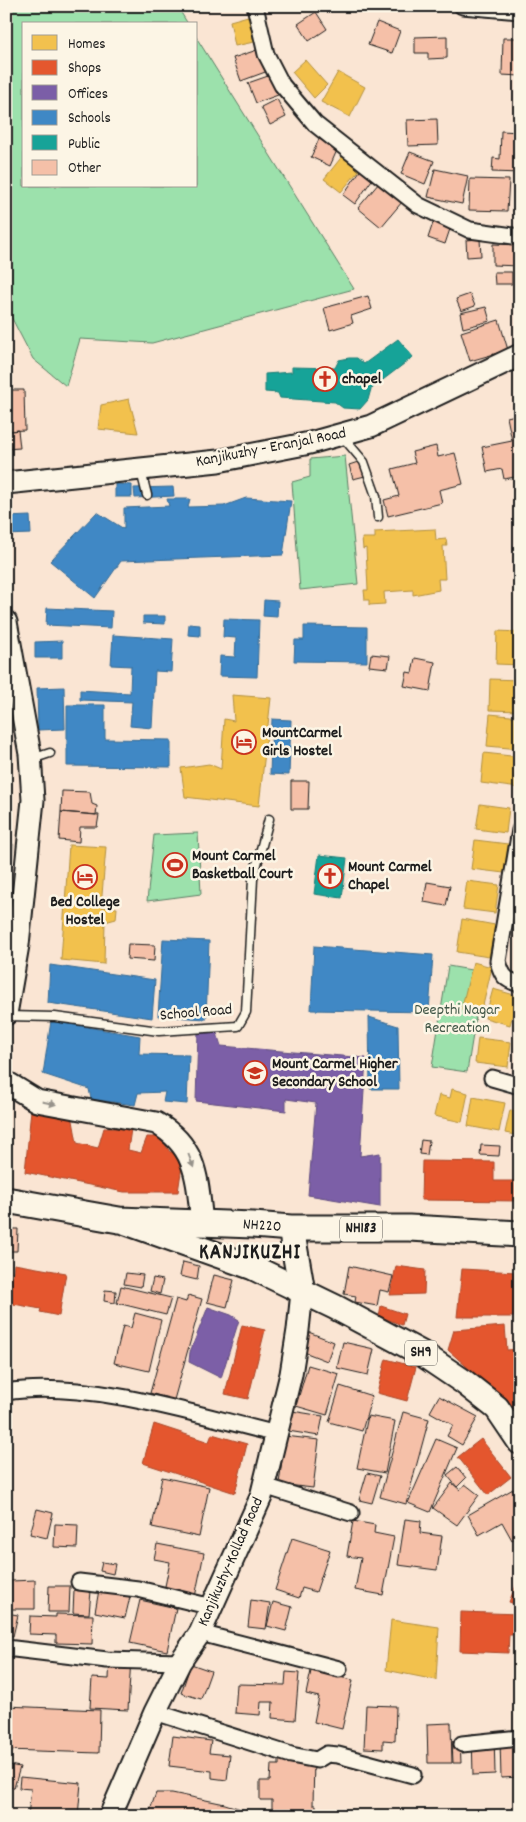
<svg xmlns="http://www.w3.org/2000/svg" width="526" height="1822" viewBox="0 0 526 1822" font-family="Dekko,sans-serif">
<style>
.green{fill:#9ce1ac;stroke:#5c7e64}
.homes{fill:#f2c14e;stroke:#b2903f}
.shops{fill:#e4572e;stroke:#a84529}
.offices{fill:#7b5ea7;stroke:#5e4a7d}
.schools{fill:#3f88c5;stroke:#346892}
.public{fill:#17a398;stroke:#187a73}
.building{fill:#f5c0a8;stroke:#1c1c1c}
.lines{fill:none;stroke-linecap:round;stroke-linejoin:round}
.service-casing{stroke:#1c1c1c;stroke-width:11}
.minor-casing{stroke:#1c1c1c;stroke-width:19}
.secondary-casing{stroke:#1c1c1c;stroke-width:25}
.primary-casing{stroke:#1c1c1c;stroke-width:28}
.trunk-casing{stroke:#1c1c1c;stroke-width:29}
.service{stroke:#fcf5e5;stroke-width:8}
.minor{stroke:#fcf5e5;stroke-width:15}
.secondary{stroke:#fcf5e5;stroke-width:21}
.primary{stroke:#fcf5e5;stroke-width:24}
.trunk{stroke:#fcf5e5;stroke-width:25}
.oneway{fill:#97938b}
.labels{text-anchor:middle;dominant-baseline:central;stroke-width:5;stroke-linejoin:round;paint-order:stroke}
.shield{fill:#fcf5e5;stroke:#5f5d58;stroke-width:1}
.shield-label{font-size:15px;font-weight:bold;fill:#1c1c1c}
.poi-label{font-size:16px;font-weight:bold;fill:#1c1c1c;stroke:#fcf5e5;text-anchor:start}
.street-label{font-size:16px;fill:#1c1c1c;stroke:#fcf5e5}
.park-label{font-size:16px;fill:#425747;stroke:#fcf5e5}
.district-label{font-size:21px;font-weight:bold;letter-spacing:1px;fill:#1c1c1c;stroke:#fcf5e5}
</style>
<rect width="100%" height="100%" fill="#fae5d3"/>
<filter id="ink" filterUnits="userSpaceOnUse"><feTurbulence type="fractalNoise" baseFrequency=".02" numOctaves="2"/><feDisplacementMap in="SourceGraphic" scale="10" xChannelSelector="R" yChannelSelector="G"/><feConvolveMatrix kernelMatrix="1 2 1 2 8 2 1 2 1" color-interpolation-filters="sRGB"/></filter>
<g filter="url(#ink)">
<path class="green" d="M6,6H177L188,24H24V186H196V37L354,289L152,343L80,339L66,386L33,359L6,307Z
M345,456L358,584L300,590L292,482L310,477V459Z
M198,833L201,894L147,901L154,835Z
M448,966L483,972L467,1072L432,1067Z"/>
<path class="homes" d="M248,16L254,42L235,46L230,21Z
M305,60L327,85L314,98L292,72Z
M338,72L365,87L350,117L321,102Z
M344,154L361,168L341,192L324,179Z
M129,399L138,433L98,429L101,405Z
M435,529L436,540L446,539L447,546H443L445,579H438L439,590L413,595V590L384,592L385,604L369,605V600H365L364,590H368L366,548L363,549L362,538H375V532Z
M497,631L520,632V665L496,664Z
M490,679L520,680V711L489,710Z
M232,695L271,698L259,806L185,797L181,768L209,764L221,769L224,719L234,721Z
M490,714L520,717V749L487,746Z
M484,753L520,757L519,788L481,783Z
M480,804L509,808L506,833L476,829Z
M475,840L508,844L504,873L471,869Z
M69,845L106,847L101,907L117,908L116,919L105,922L104,964L61,960Z
M467,881L499,885L495,913L463,909Z
M462,919L495,925L489,957L457,952Z
M473,962L492,967L481,1014L461,1010Z
M493,989L518,996L510,1025L485,1018Z
M478,1038L511,1042L508,1067L475,1063Z
M452,1089L468,1093L462,1122L434,1116L439,1095L450,1098Z
M473,1097L505,1103L499,1132L468,1126Z
M510,1110L520,1112V1136L505,1133Z
M391,1620L439,1627L436,1680L386,1670Z"/>
<path class="shops" d="M31,1110L72,1115L77,1143L98,1148L104,1128L131,1129L128,1150L141,1153L147,1137H160L170,1152H184L178,1192H124L25,1172Z
M422,1161L494,1162V1181H520V1201L421,1200Z
M14,1264L66,1273L59,1316L40,1312L41,1309L8,1303Z
M396,1266L425,1270L424,1294L390,1295Z
M462,1269L516,1272L517,1317H457Z
M381,1306L405,1314L402,1325L379,1316Z
M242,1325L265,1330L248,1399L225,1394Z
M505,1326L507,1350L520,1349V1414L448,1350L454,1330Z
M386,1359L416,1367L407,1401L377,1393Z
M154,1424L209,1442L212,1434L247,1444L235,1493L143,1463Z
M481,1439L511,1477L488,1495L458,1457Z
M520,1576V1606L509,1602Z
M461,1612L519,1614L518,1635H509L508,1653L460,1651Z"/>
<path class="offices" d="M216,1030L221,1046L366,1058L360,1156L380,1153V1207L308,1195L316,1103L286,1099V1111L196,1101L198,1031Z
M208,1307L231,1315L239,1320L221,1378L189,1362L190,1352Z"/>
<path class="schools" d="M115,484L132,485V497H115Z
M173,487L174,496L135,498L134,488Z
M246,498L291,501L283,555L121,561L95,598L50,561L97,512L124,529V508L169,506L167,499H190L188,507L224,506Z
M30,516L31,534L6,535V517Z
M264,600L278,601L277,617L263,616Z
M47,608L112,611L111,628L46,625Z
M143,616H165V624L143,623Z
M224,619L259,620L257,677L219,676L220,656L235,657L236,638L223,637Z
M189,624L200,625V636L188,635Z
M304,626L367,627V662L294,661L295,640H304Z
M113,635L173,639L171,672L155,671L152,728L130,726L132,702L80,700V690L130,693L131,666L111,665Z
M62,641V658H35V642Z
M64,687L65,729L38,730L37,688Z
M67,705H105V739L171,740V767L67,766Z
M272,719L291,720L289,775L270,774Z
M163,939L209,941L206,1019L158,1016Z
M314,946L433,955L429,1012L311,1010Z
M50,965L155,980L152,1018L48,1003Z
M369,1017L398,1026L399,1089H370Z
M51,1021L140,1036L139,1054L189,1055L187,1104L163,1102L165,1092L138,1093L135,1105L91,1099L89,1089L43,1074Z"/>
<path class="public" d="M398,339L413,357L371,389L368,400L360,409L343,408L335,402L280,398L278,393L265,392V374L292,372V367L335,368L339,360L349,358H357L364,364Z
M319,855L347,858L342,898L314,894Z"/>
<path class="building" d="M316,12L327,29L309,41L298,24Z
M377,22L400,31L392,53L368,45Z
M447,36V58L428,59V53H415V37Z
M503,38H520V76L502,75Z
M260,49L268,71L241,81L233,58Z
M271,75L278,95L256,103L248,83Z
M277,99L286,117L270,125L261,107Z
M437,119L438,145L408,146L407,120Z
M501,131L520,132V173L492,172L493,158L500,159Z
M319,139L338,148L330,166L311,157Z
M410,152L434,161L425,184L401,174Z
M362,168L374,177L355,204L343,195Z
M435,169L468,176L462,204L428,197Z
M470,179L509,180L507,211L469,210Z
M379,183L402,202L381,227L358,208Z
M434,220L451,226L445,244L428,238Z
M480,239L481,256L467,257L466,240Z
M493,244L520,245V266L493,265Z
M494,272H512V284H495Z
M470,294L475,306L461,311L456,299Z
M368,296L372,309L351,316L353,323L330,330L324,308Z
M486,307L490,321L463,328L460,313Z
M499,320L508,350L470,361L461,332Z
M6,390H24L25,430L6,431Z
M520,414V476L504,479L502,469L487,472L482,447L512,441L507,417Z
M18,430L20,448L6,449V432Z
M436,446L438,457L455,453L463,484L439,490L442,503L388,516L384,500L399,496L392,469L415,463L412,452Z
M361,461L365,476L353,479L349,465Z
M371,654L390,656L388,668L369,666Z
M415,658L435,662L430,691L404,686L407,672L412,673Z
M291,781H309L308,809H291Z
M62,791L90,792L92,804L97,806L96,815L61,812Z
M61,812L99,815L97,827H80L79,842L59,840Z
M6,844H13L12,867H6Z
M427,882L450,886L446,906L424,902Z
M128,944L155,945L154,961L127,959Z
M421,1140L429,1141L427,1155L419,1154Z
M481,1145L500,1146L499,1156L480,1155Z
M6,1229H18L17,1251H6Z
M183,1262L199,1266L197,1280L180,1276Z
M349,1266L393,1276L389,1292L380,1290L377,1306L355,1302L356,1296L344,1294Z
M126,1273L143,1275L141,1287L124,1284Z
M214,1275L234,1280L227,1307L207,1302Z
M153,1278L163,1280L160,1294L150,1291Z
M121,1286L171,1298L166,1315L117,1303Z
M105,1290L116,1291L115,1303L104,1301Z
M188,1295L202,1299L174,1400L150,1393L176,1299L186,1302Z
M135,1313L161,1320L149,1371L114,1363L123,1326L131,1328Z
M306,1331L334,1342L327,1361L299,1350Z
M343,1342L374,1349L368,1375L337,1368Z
M308,1365L339,1374L327,1415L296,1406Z
M340,1386L372,1396L362,1431L329,1422Z
M439,1396L478,1417L462,1445L447,1436L453,1425L430,1412Z
M292,1411L323,1416L319,1436L288,1431Z
M403,1412L429,1419L406,1504L380,1497Z
M368,1416L395,1421L385,1473L357,1468Z
M285,1436L319,1440L313,1488L279,1484Z
M436,1439L457,1448L430,1512L408,1503Z
M457,1467L466,1478L457,1487L447,1475Z
M367,1473L380,1476L372,1503L359,1500Z
M162,1477L209,1487L199,1537L152,1527Z
M452,1483L460,1490L465,1484L479,1495L457,1525L433,1508Z
M520,1485V1536L512,1540L502,1522L479,1535L468,1515Z
M37,1509L53,1513L47,1538L30,1534Z
M405,1519L421,1521L420,1533L442,1536L437,1570L398,1565Z
M353,1521L375,1525L374,1533L394,1537L383,1595L355,1590L361,1558L347,1556Z
M55,1524L78,1525L77,1548L54,1547Z
M292,1538L330,1550L316,1592L302,1588L299,1598L275,1590Z
M157,1544L204,1553L194,1602L163,1596L170,1562L154,1559Z
M102,1562L115,1564L113,1574L100,1571Z
M35,1580V1609H11V1581Z
M49,1586H70L69,1612H48Z
M74,1590L91,1591L89,1614L73,1613Z
M99,1590L130,1597L125,1618L95,1612Z
M140,1600L176,1608L167,1651L130,1643Z
M251,1600L270,1603L266,1629L248,1627Z
M273,1602L292,1607L286,1631L267,1626Z
M6,1613L18,1615L13,1636L6,1635Z
M56,1614L93,1615L92,1644L56,1643V1635L29,1634L30,1616L56,1617Z
M110,1656L131,1657L128,1710L90,1708L92,1678L109,1679Z
M191,1664L211,1671L201,1699L181,1693Z
M311,1671L353,1680L342,1729L314,1722L319,1697L306,1694Z
M286,1672L299,1673L295,1720L272,1718L273,1702H261L260,1715L235,1713L237,1684L285,1685Z
M366,1705L396,1706L395,1741L383,1740V1749L364,1748Z
M6,1706L100,1710L99,1753L6,1750Z
M451,1723L452,1763H428L427,1724Z
M472,1734H494L495,1774L473,1775Z
M173,1736L211,1741L209,1753L230,1755L227,1780L212,1778V1771L169,1766Z
M500,1739H520V1777L501,1778Z
M452,1741H460L461,1763H453Z
M279,1760H314L313,1805H316V1816H272V1800H260V1781H270L271,1765H279Z
M9,1765L20,1767L14,1788L6,1786Z
M20,1777L81,1783L78,1816H28L31,1789L19,1788Z
M156,1793H172L225,1804L247,1811L246,1816H148Z"/>
<g class="lines">
<defs>
<path id="service" d="M342,436L364,462L376,496L378,517
M141,471L147,495
M32,755L38,757L50,753
M6,1016L55,1017L159,1031L238,1026L246,1012L253,879L269,819"/>
<path id="minor" d="M255,6L266,54L282,85L315,124L418,205L470,230L520,237
M462,6L520,11
M520,830L498,961C502,976 505,980 520,984
M492,1078L520,1086
M6,1392C87,1379 197,1415 277,1434
M264,1486L351,1513
M79,1582L138,1589L212,1607
M200,1633L339,1669
M6,1648L107,1660L180,1662
M155,1712L291,1755L317,1760L327,1754L338,1755L413,1775
M462,1744L520,1738"/>
<path id="secondary" d="M6,483L218,461L310,443L371,426L520,355
M6,622L30,754L33,800L18,945L6,1014
M6,1082L37,1101L156,1123C198,1147 197,1180 202,1223
M110,1816L155,1712L180,1662L200,1633L261,1497L291,1374L298,1330L302,1292"/>
<path id="primary" d="M128,1223L252,1267L335,1307L421,1353L464,1382L497,1408L520,1442"/>
<path id="trunk" d="M6,1200L119,1220L253,1225L291,1228H409L520,1234
M291,1228L302,1292"/>
</defs>
<use href="#service" class="service-casing"/>
<use href="#minor" class="minor-casing"/>
<use href="#secondary" class="secondary-casing"/>
<use href="#primary" class="primary-casing"/>
<use href="#trunk" class="trunk-casing"/>
<use href="#service" class="service"/>
<use href="#minor" class="minor"/>
<use href="#secondary" class="secondary"/>
<use href="#primary" class="primary"/>
<use href="#trunk" class="trunk"/>
</g>
<defs><path id="oneway-solid" d="M-6-.8H1V-3.2L6.5 0L1 3.2V.8H-6Z" transform="scale(1.25)"/></defs>
<g class="oneway">
<use href="#oneway-solid" transform="translate(49 1103) rotate(12)"/>
<use href="#oneway-solid" transform="translate(191 1161) rotate(69)"/>
</g>
</g>
<defs>
<symbol id="church-ring" viewBox="-11 -11 22 22"><circle r="9.5" fill="#fcf5e5" stroke="#c8321e" stroke-width="1.5"/><path d="M-1.2-6h2.4v3.5h3.3v2.4h-3.3V6h-2.4V-.1h-3.3v-2.4h3.3Z" fill="#c8321e"/></symbol>
<symbol id="hotel-ring" viewBox="-11 -11 22 22"><circle r="9.5" fill="#fcf5e5" stroke="#c8321e" stroke-width="1.5"/><path d="M-6-4.5h1.5V1H6V5H4.5V3h-9V5H-6ZM-4 0a1.8 1.8 0 1 1 3.6 0ZM.5 0V-2.5h3Q6-2.5 6 0Z" fill="#c8321e"/></symbol>
<symbol id="stadium-ring" viewBox="-11 -11 22 22"><circle r="9.5" fill="#fcf5e5" stroke="#c8321e" stroke-width="1.5"/><path d="M0-5a6.5 5 0 1 0 0 10a6.5 5 0 1 0 0-10ZM-3.5-1.8h7v3.6h-7Z" fill="#c8321e"/></symbol>
<symbol id="school-ring" viewBox="-11 -11 22 22"><circle r="9.5" fill="#fcf5e5" stroke="#c8321e" stroke-width="1.5"/><path d="M0-5L7-2L0 1L-7-2ZM-4 1L0 2.5L4 1V4Q0 6-4 4Z" fill="#c8321e"/></symbol>
</defs>
<g fill-rule="evenodd">
<use href="#church-ring" x="311" y="365" width="28" height="28"/>
<use href="#hotel-ring" x="230" y="728" width="28" height="28"/>
<use href="#stadium-ring" x="161" y="851" width="28" height="28"/>
<use href="#church-ring" x="316" y="862" width="28" height="28"/>
<use href="#hotel-ring" x="71" y="863" width="28" height="28"/>
<use href="#school-ring" x="241" y="1059" width="28" height="28"/>
</g>
<g class="labels">
<g class="shield">
<rect x="340" y="1216.5" width="42" height="25" rx="4"/>
<rect x="405" y="1340.5" width="32" height="25" rx="4"/>
</g>
<g class="shield-label">
<text x="361" y="1229">NH183</text>
<text x="421" y="1353">SH9</text>
</g>
<g class="poi-label">
<text x="342" y="379">chapel</text>
<text x="262" y="733">MountCarmel<tspan x="262" dy="18">Girls Hostel</tspan></text>
<text x="192" y="856">Mount Carmel<tspan x="192" dy="18">Basketball Court</tspan></text>
<text x="348" y="867">Mount Carmel<tspan x="348" dy="18">Chapel</tspan></text>
<text x="85" y="902" text-anchor="middle">Bed College<tspan x="85" dy="18">Hostel</tspan></text>
<text x="272" y="1064">Mount Carmel Higher<tspan x="272" dy="18">Secondary School</tspan></text>
</g>
<g class="street-label">
<text transform="translate(271 448) rotate(-11)">Kanjikuzhy - Eranjal Road</text>
<text transform="translate(196 1013) rotate(-5)">School Road</text>
<text transform="translate(262 1226) rotate(4)">NH220</text>
<text transform="translate(231 1562) rotate(-66)">Kanjikuzhy-Kollad Road</text>
</g>
<g class="park-label">
<text x="457" y="1010">Deepthi Nagar<tspan x="457" dy="18">Recreation</tspan></text>
</g>
<g class="district-label">
<text x="250" y="1254">KANJIKUZHI</text>
</g>
</g>
<rect width="526" height="1822" fill="none" stroke="#fcf5e5" stroke-width="25"/>
<rect x="12" y="12" width="501" height="1797" fill="none" stroke="#1c1c1c" stroke-width="2" filter="url(#ink)"/>
<rect x="22" y="22" width="175" height="165" fill="#fcf5e5" stroke="#a29e95"/>
<rect x="32" y="35" width="25" height="15" fill="#f2c14e" stroke="#a29e95"/>
<text x="68" y="48" font-size="15" fill="#1c1c1c">Homes</text>
<rect x="32" y="60" width="25" height="15" fill="#e4572e" stroke="#a29e95"/>
<text x="68" y="72" font-size="15" fill="#1c1c1c">Shops</text>
<rect x="32" y="85" width="25" height="15" fill="#7b5ea7" stroke="#a29e95"/>
<text x="68" y="98" font-size="15" fill="#1c1c1c">Offices</text>
<rect x="32" y="110" width="25" height="15" fill="#3f88c5" stroke="#a29e95"/>
<text x="68" y="122" font-size="15" fill="#1c1c1c">Schools</text>
<rect x="32" y="135" width="25" height="15" fill="#17a398" stroke="#a29e95"/>
<text x="68" y="148" font-size="15" fill="#1c1c1c">Public</text>
<rect x="32" y="160" width="25" height="15" fill="#f5c0a8" stroke="#a29e95"/>
<text x="68" y="172" font-size="15" fill="#1c1c1c">Other</text>
</svg>
